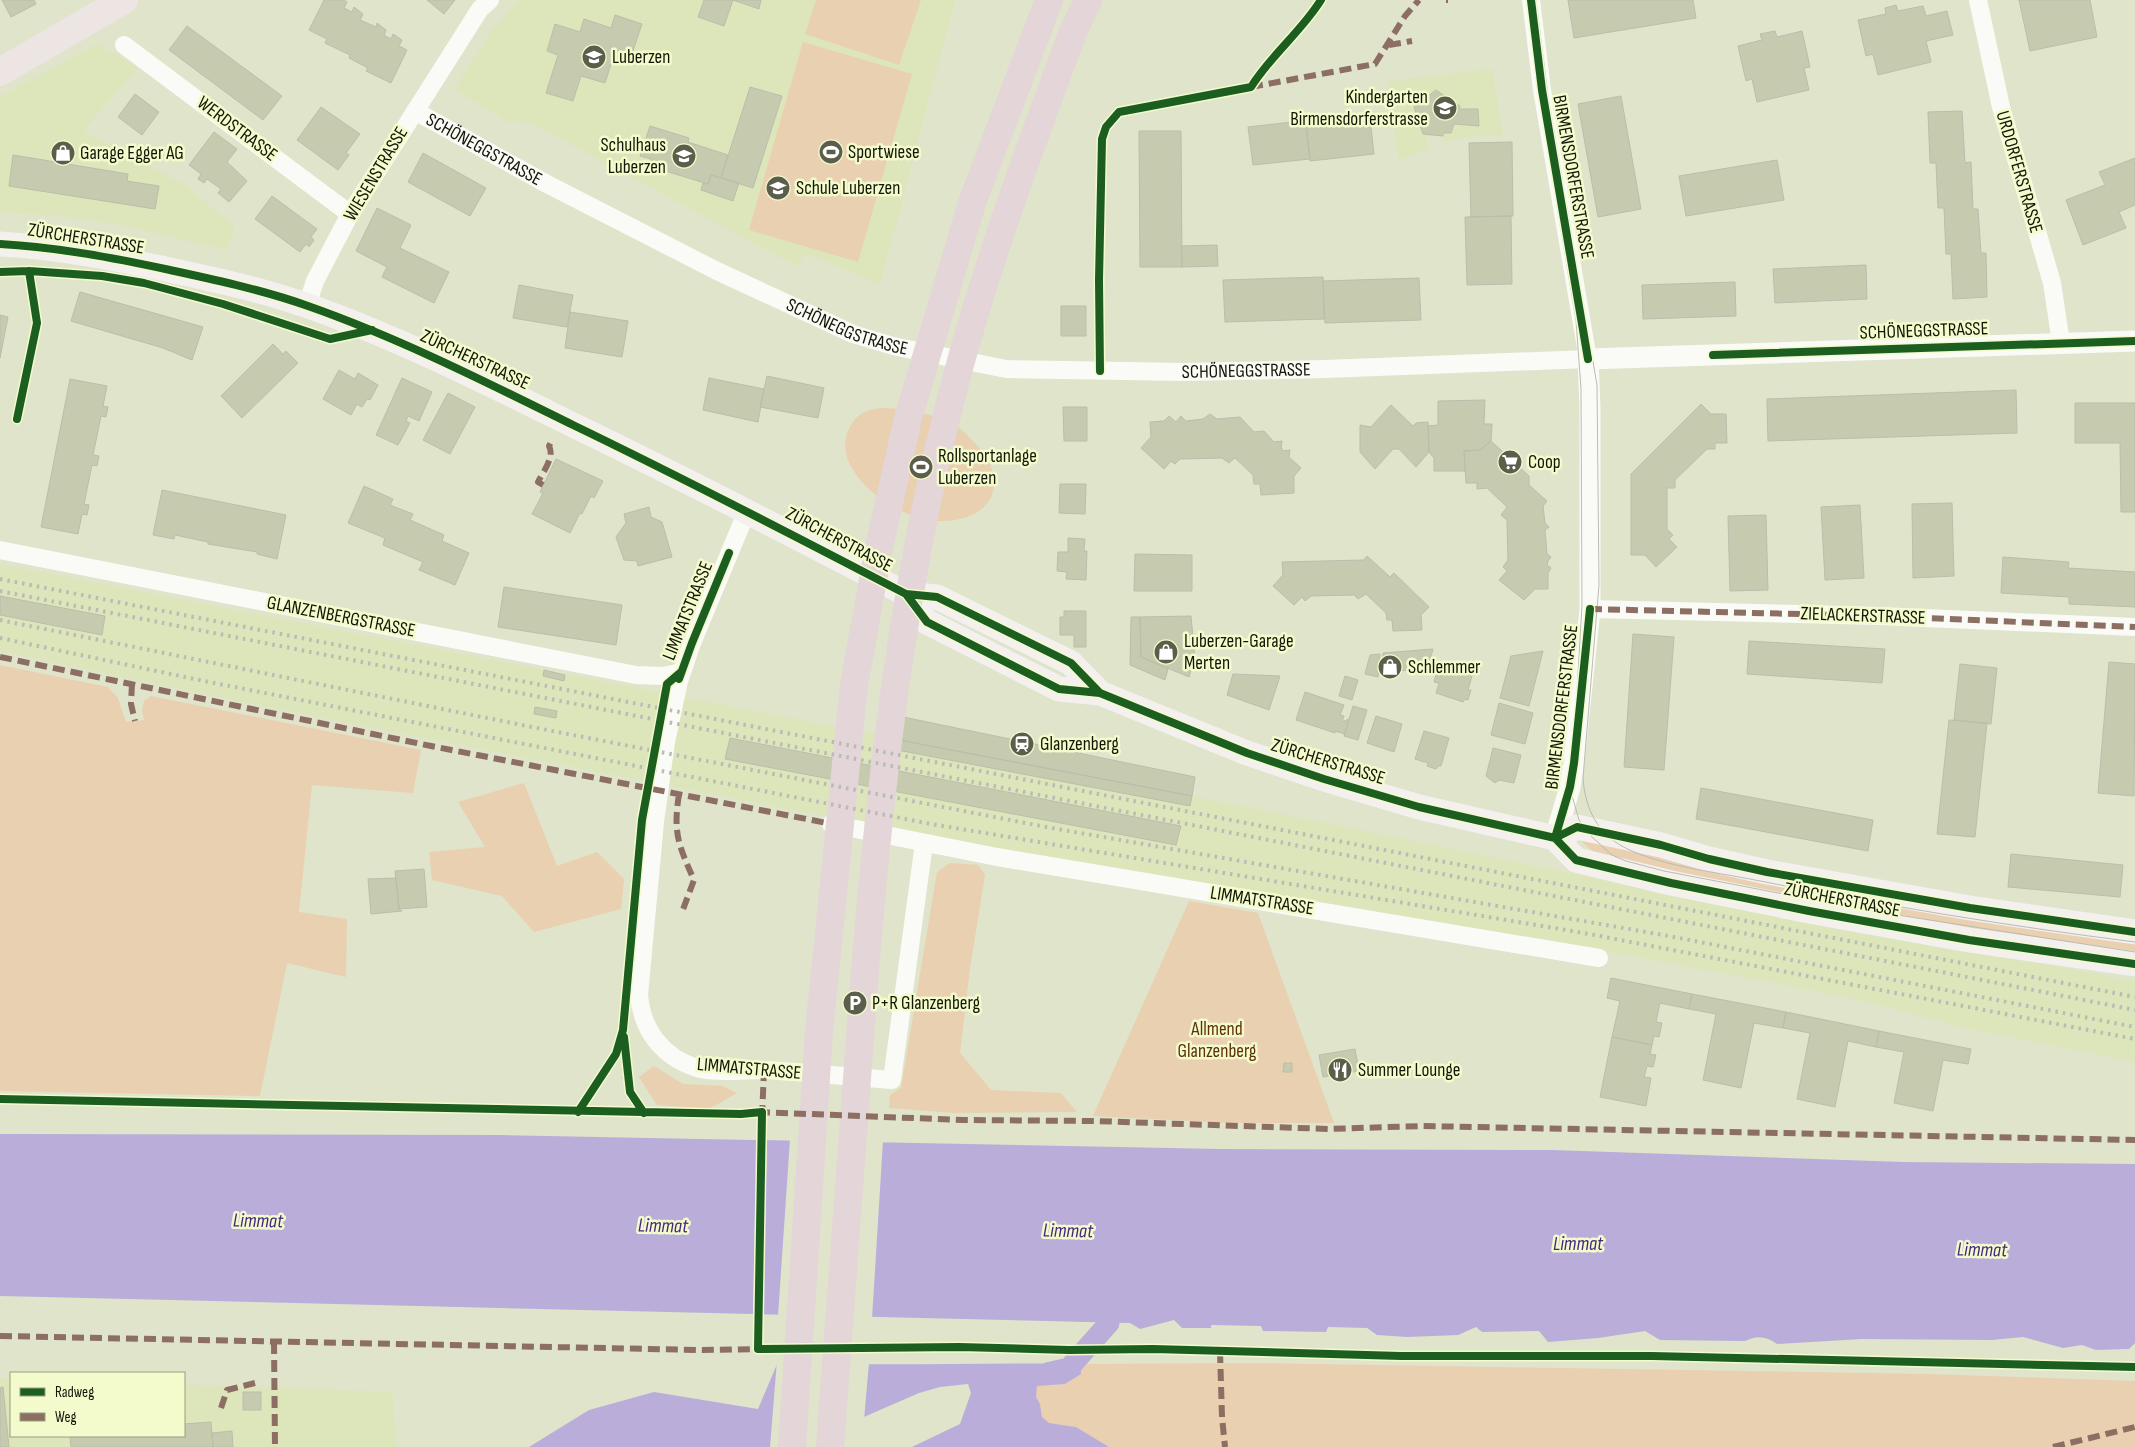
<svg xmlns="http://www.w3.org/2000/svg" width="2135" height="1447" viewBox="0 0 2135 1447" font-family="'Sofia Sans Condensed',sans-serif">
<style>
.built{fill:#dde5bb}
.green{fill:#e9d0b1}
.water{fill:#baadd9}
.pier{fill:#dfe4ca}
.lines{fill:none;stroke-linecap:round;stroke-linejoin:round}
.canal{stroke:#baadd9;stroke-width:21}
.building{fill:#c6cbb0;stroke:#babeaa}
.minor{stroke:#fafbf7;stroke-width:18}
.tertiary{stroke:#fafbf7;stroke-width:21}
.secondary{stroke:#f3f0ee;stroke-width:25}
.primary{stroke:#ede5e4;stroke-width:28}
.motorway{stroke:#e3d5d8;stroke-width:28}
.tram{stroke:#babbb4;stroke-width:1}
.rail{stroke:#babbb4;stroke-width:4;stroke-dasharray:2.5 5;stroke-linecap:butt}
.quiet{stroke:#8d6e63;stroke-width:6;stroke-dasharray:12 6;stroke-linecap:butt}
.cycleway-casing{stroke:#f3fbcd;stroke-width:11}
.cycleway{stroke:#1b5e20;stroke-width:8}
.labels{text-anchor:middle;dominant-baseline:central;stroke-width:5;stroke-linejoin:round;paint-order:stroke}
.poi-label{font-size:19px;fill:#131606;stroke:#f3fbcd;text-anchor:start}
.street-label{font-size:19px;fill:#131606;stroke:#f3fbcd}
.park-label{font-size:19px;fill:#5e3007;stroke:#f3fbcd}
.water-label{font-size:20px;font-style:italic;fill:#47277d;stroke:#f3fbcd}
</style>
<rect width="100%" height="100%" fill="#dfe4ca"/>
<path class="built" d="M520,0H955L880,284L806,253L796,266L532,123L506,121L454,89L494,28Z
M98,44L137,68L83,131L185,185L235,227L226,250L121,225L53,215L0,213V97Z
M1492,69L1503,135L1465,137L1443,142V136H1426L1428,148L1399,160L1388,81Z
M0,564L1283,814L1810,923L2135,981V1062L1965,1028L1868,1002L1775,983L1589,948L962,843L262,706L0,651Z
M0,1378L11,1379V1436H184V1385L392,1392L397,1447H0Z"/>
<path class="green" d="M816,0H921L899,65L805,34Z
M803,42L912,74L858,262L749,230Z
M882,408C908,409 932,413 955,425C960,428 965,433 969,437C1014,478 996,523 936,521C897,519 824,469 851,425C858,413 868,409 882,408Z
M0,665L108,687L118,698L126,722L144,720L142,710L144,701L151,696L421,750L413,793L312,785L299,912L347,919L346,977L287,963L260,1096L0,1091Z
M524,783L557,866L597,852L624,879L621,909L534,932L502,896L432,880L429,852L485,847L458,802Z
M1579,839L2135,937V957L2017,940L1602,860Z
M950,863L978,865L985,875L970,968L960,1053L991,1090L1061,1093L1077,1112L954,1113L889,1108L890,1095L901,1088L937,872Z
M1189,901L1258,913L1334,1123H1229L1093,1116Z
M654,1066L683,1084L723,1086L737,1093L709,1109L657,1105L639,1077Z
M1255,1363L1927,1374L2135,1381V1447H1108L1076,1427L1049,1423L1042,1417L1040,1404L1036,1397L1037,1385L1065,1384L1080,1374V1364Z"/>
<path class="water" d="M0,1134L499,1135L1220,1149L1552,1150L1903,1162L2135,1164V1343L2129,1349L2096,1350L2082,1345L2063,1348L2023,1337L1992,1340L1862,1339L1777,1344C1766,1336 1757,1335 1745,1341L1660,1340L1645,1331L1598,1338L1548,1342L1539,1331L1482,1332L1476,1327L1458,1335L1407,1337L1377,1335L1367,1328L1328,1327L1326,1332L1263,1331L1261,1326L1211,1325V1328H1182L1174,1320L1140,1329L1130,1323L0,1296Z
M778,1362C879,1367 979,1362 1080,1364L1081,1374L1065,1384L1037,1386L1036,1397L1040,1404L1042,1417L1049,1423L1076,1427L1109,1447H912L960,1424L971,1393L968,1384L940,1387L919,1393L850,1423L822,1424L819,1447H529L589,1410L654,1392L758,1409Z"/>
<path class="pier" d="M757,1138L767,1139L763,1316H753Z
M790,1139L883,1141L872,1319L778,1316Z
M777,1360L869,1363L864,1420L851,1426L824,1427L822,1447H770Z"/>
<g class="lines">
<path class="canal" d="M1047,1373L1069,1368L1109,1323"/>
</g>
<path class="building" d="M2,0H34L36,4L11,17Z
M324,0H344L347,2L344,8L352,12L354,7L363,14L360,20L376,27L377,23L386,30L384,35L391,39L393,34L402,40L399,46L407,50L391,83L366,71L368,68L349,58L350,55L325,43L327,39L309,30Z
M427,0H455L444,14Z
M704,0H761L759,9L733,0L724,26L698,17Z
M1568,0H1693L1696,18L1574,38Z
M2019,0H2090L2097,37L2030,51Z
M1896,5L1898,11L1923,6L1926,16L1947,11L1953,35L1926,41L1931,62L1878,75L1873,54L1866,56L1858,20L1886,14L1885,8Z
M615,15L642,24L629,63L613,58L605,83L581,76L573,101L546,93L558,55L547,51L555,24L580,32L584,19L611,28Z
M187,26L282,96L263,120L169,50Z
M1775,31L1777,37L1802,31L1810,67L1804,68L1809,90L1757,102L1752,79L1746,81L1738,46L1762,40L1760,34Z
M750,87L782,96L753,188L721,178Z
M1436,90L1460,106L1459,109H1478L1479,126L1454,124L1451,133H1443V136L1423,134L1414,107Z
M135,94L159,112L142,135L118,117Z
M1621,96L1641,209L1598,217L1578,104Z
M321,107L360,134L346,153L349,155L338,170L297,140Z
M1962,111L1965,163L1971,162L1973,209H1978L1981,253H1986L1987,297L1953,299L1951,254H1946L1944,208H1938L1936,163H1930L1928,112Z
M1370,118L1374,154L1310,161L1306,125Z
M1310,120L1311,125H1306L1310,159L1253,165L1248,127Z
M650,126L689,138L688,142L728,155L721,178L711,175L708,184L649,166L651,159L640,156Z
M1139,131H1181L1182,267H1140Z
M214,132L237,149L227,162L247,181L229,202L218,193L221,189L207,179L204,183L198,179L201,174L189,165Z
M1512,142L1513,216L1471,217L1469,143Z
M423,153L486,188L470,216L408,182Z
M13,155L128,174L127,181L159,186L155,209L9,186Z
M2135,158V205L2119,212L2126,228L2083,245L2066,200L2105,185L2099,172Z
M1777,160L1784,200L1686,216L1679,176Z
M711,175L739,183L733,201L701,190L703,183L708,184Z
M272,196L317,229L311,237L314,240L309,247L306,244L300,252L255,219Z
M377,208L411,225L400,248L449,272L434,303L382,277L387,267L356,251Z
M1511,216L1512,284L1467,285L1465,217Z
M1217,245L1218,266L1182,267L1181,246Z
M1866,265L1867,299L1775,303L1773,269Z
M1323,277L1324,319L1225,322L1223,280Z
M1419,278L1421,320L1325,323L1323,281Z
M1735,282L1736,316L1643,319L1642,285Z
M519,285L573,295L567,327L513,318Z
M80,292L203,327L192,360L163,348L71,321Z
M1061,306H1086V336H1061Z
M570,312L628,321L622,357L565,348Z
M0,315L8,317L0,358Z
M273,344L283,354L286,351L298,363L242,418L221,396Z
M339,370L355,379L358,373L378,385L370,400L367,399L362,407L357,404L351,415L323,399Z
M767,376L824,388L818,418L760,407Z
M402,378L432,392L419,421L408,416L406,421L410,423L398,445L376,435Z
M709,378L764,389L758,422L703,410Z
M70,379L107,386L103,406L108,407L106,417L101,416L93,455L99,456L97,466L92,465L84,504L89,505L87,515L82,514L78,534L41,527Z
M2016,390L2017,433L1768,441L1767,399Z
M448,393L475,407L450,454L423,440Z
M1485,400L1484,424H1492L1491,441L1480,450L1464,451L1465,471H1434V458L1429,452L1428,426L1438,425V401Z
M2075,403H2135V512H2121L2120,443H2075Z
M1701,404L1711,414H1726L1727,443H1715V449H1707L1675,480V488H1667V529L1673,535L1669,539L1677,547L1656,567L1645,555H1631V474Z
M1391,405L1413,426L1416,423L1428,422L1429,452L1416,467L1399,449H1393L1375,469L1360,452V425L1371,427Z
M1063,407H1087V441H1064Z
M1210,414L1217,419L1240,417L1254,432L1264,431L1274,442L1282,441L1281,447L1283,451L1290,450L1289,457L1301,468L1294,476V493L1261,495L1260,484H1254L1253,475L1235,458L1229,463L1222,458L1180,459L1175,464L1171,461L1164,469L1141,448L1151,437L1150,422L1164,421L1169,416L1176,422L1181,416L1186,421L1203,419Z
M1491,441L1529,476V485L1547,501L1543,506L1545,523L1549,527L1545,530L1547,554L1551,557L1548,561L1547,565L1551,568L1548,573V589H1535L1524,600L1499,580L1507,571L1503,567L1508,560L1507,520L1501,515L1507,507L1487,488L1477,489V483H1466L1464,451L1480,450Z
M556,459L603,481L594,498L591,496L582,514L580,513L570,533L532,514L543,493L540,492Z
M1060,484H1086L1085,514L1059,513Z
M364,486L393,499L390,505L413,514L410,520L444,535L442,541L469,553L455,585L419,570L423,562L383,545L385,538L348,523Z
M162,490L286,515L277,559L257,554V552L208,544V542L175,535L174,539L153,535Z
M1952,503L1954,576L1913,578L1912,504Z
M1860,505L1864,578L1825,580L1821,507Z
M649,507L651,517L662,522L672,557L638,566L637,561L624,560L616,537L626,523L624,514Z
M1766,515L1768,590L1730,591L1728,516Z
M1068,538L1085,539L1084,551H1087L1086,580L1066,579L1067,572L1057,571L1058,552H1068Z
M1135,554L1192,555V591H1134Z
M1367,556L1390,577L1394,573L1429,607L1421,615L1422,630L1393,631L1392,620H1387L1386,613L1366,594L1358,599L1354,595L1311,596L1305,601L1302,597L1294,605L1273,586L1283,575L1282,562L1364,560Z
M2003,557L2069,562L2068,568L2135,572V607L2069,604V597L2001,593Z
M504,587L622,605L616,645L498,627Z
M0,596L105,616L102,635L0,615Z
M1064,611H1086V647H1074V635H1060V617H1064Z
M1191,616L1195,658L1189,677L1141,657L1140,617Z
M1131,617H1140L1141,657L1168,669L1165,680L1130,665Z
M1633,634L1674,637L1664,770L1624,767Z
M1749,641L1885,649L1882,683L1747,674Z
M1433,649L1427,669L1381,672L1383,653Z
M1543,651L1529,706L1500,698L1511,656Z
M1380,654L1378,677L1365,674L1370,655Z
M2109,662L2135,664L2134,796L2098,793Z
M1960,664L1997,668L1991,724L1954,720Z
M1444,667L1472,676L1468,690H1471L1468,700L1465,699L1463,702L1436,693L1439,683L1434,682L1436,674L1441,676Z
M544,670L565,675L564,681L543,676Z
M1233,674L1280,676L1269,710L1227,695Z
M1345,676L1358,680L1352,700L1339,696Z
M1305,692L1344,705L1340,715L1344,716L1342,722L1349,719L1345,734L1335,731V733L1296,720Z
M1499,703L1533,713L1525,744L1491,735Z
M1353,706L1367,710L1358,740L1344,736Z
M535,707L557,711L556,718L534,714Z
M1376,716L1402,724L1394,752L1367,743Z
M903,717L1195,777L1192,796L899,740Z
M1949,720L1987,723L1975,837L1937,834Z
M1424,731L1449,738L1441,766H1438L1436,769L1427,766L1428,763L1415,759Z
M730,738L1181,826L1176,845L725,759Z
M899,740L1192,796L1190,806L897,750Z
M1493,748L1521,755L1514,783L1499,780L1495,783L1486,776Z
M1701,788L1873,820L1868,851L1696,819Z
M2011,854L2123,865L2120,897L2008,887Z
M424,869L427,907L399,909L395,871Z
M396,878L399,909L402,911L371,914L368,879Z
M1611,978L1692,994L1689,1009L1660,1003L1656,1022L1662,1023L1659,1037L1654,1036L1652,1045L1612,1037L1620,1001L1607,998Z
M1692,994L1786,1012L1783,1028L1754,1023L1741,1088L1703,1080L1716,1014L1689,1009Z
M1786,1012L1879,1031L1876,1047L1848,1041L1835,1107L1797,1099L1810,1033L1783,1028Z
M1879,1031L1971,1049L1968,1064L1943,1060L1933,1111L1894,1103L1904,1052L1876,1047Z
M1612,1037L1652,1045L1650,1054L1656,1055L1653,1067L1647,1066L1644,1077L1651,1078L1646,1106L1600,1097Z
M1355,1049L1359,1071L1323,1077L1319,1055Z
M1284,1063H1292V1072H1283Z
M3,1387L9,1447H0V1388Z
M243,1392H261V1410H243Z
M211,1422L213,1447H71L70,1436H184V1424Z
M232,1431L233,1447H213L212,1433Z"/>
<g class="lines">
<g class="minor">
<path d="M1978,0L2001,107L2052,283L2061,343"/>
<path d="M124,45L350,214"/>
<path id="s1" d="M415,111L547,184L717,271L853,334L893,346L1006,369L1125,371L1184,372L1325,369L1588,359L1542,90L1531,0"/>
<path d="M307,306L315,281L350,214L480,9L490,0"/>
<path d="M747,511L692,643L679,681L666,742L655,822L639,995C642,1030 662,1057 697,1068C711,1073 745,1070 762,1070C805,1072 849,1077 892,1080L924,843"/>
<path d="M0,550L636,675L664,676L681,672"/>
<path d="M1590,609L1879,616L2135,627"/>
<path d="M831,824L997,857L1599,958"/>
</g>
<path class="tertiary" d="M1555,838L1570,787L1574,763L1590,609V408L1588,359L2135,341"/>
<path class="secondary" d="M0,244C57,247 114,258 170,270C216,280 263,290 308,306C399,338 486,382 573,425C685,479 795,536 906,594L937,597L1071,663L1100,693
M906,594L927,622L1059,689L1100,693L1247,753L1324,779L1419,807L1555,838L1576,860L1671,883L1809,911L1969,940L2135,964
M1555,838L1577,827L1661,845L1709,859L1767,872L1970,908L2135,932"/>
<path class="primary" d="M0,72L124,0"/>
<path class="motorway" d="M792,1447L819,1032L854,685L878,552L908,418L973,200L1049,0
M830,1447C841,1288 852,1129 865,970C880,789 900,608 943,431C975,295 1024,163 1073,32L1088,0"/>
<path class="tram" d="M1527,0L1538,91L1576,320L1581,389L1582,605L1571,792L1579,820L1592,837L1612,855L1626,861L1664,871L1872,911L2135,952
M1536,0L1548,96L1597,385L1599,585L1583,778C1585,806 1595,830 1620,845C1654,865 1715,872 1755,880C1881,905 2008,926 2135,942"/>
<path class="rail" d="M0,579L2135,997
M0,591L2135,1010
M0,620L542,729L1046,827L1669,936L2135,1027
M0,638L204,681L931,824L1584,933L2135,1039"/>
<path class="quiet" d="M1446,0H1448
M1389,45L1412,41
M1251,87L1375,64L1405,16L1419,0
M543,485L538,482C543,472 555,457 549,446L552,440
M1590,609L1879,616L2135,627
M0,657L431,746L827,823
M132,684L131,704L135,721
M679,794C673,833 678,844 694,880L682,912
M758,1112L962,1120L1095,1121L1328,1129L1422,1126L2135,1140
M762,1117L764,1070
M0,1336L702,1350L762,1349
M274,1342L275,1447
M1220,1351L1222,1417L1225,1447
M221,1408L227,1390L255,1383
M2053,1447L2135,1427"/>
<defs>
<path id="cycleway" d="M1531,0L1542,90L1588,359
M0,244C57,247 114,258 170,270C216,280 263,290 308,306C399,338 486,382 573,425C685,479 795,536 906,594L937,597L1071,663L1100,693
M0,272L29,271L102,276L144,283L223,304L330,339L372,330
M1713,355L2135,341
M1100,371L1099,280L1102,139L1106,127L1119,112L1251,87C1271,55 1301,32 1321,0
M17,419L37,323L29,271
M906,594L927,622L1059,689L1100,693L1247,753L1324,779L1419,807L1555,838L1576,860L1671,883L1809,911L1969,940L2135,964
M679,679L692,643L729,553
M1555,838L1577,827L1661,845L1709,859L1767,872L1970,908L2135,932
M1555,838L1570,787L1574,763L1590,609
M624,1037L630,1092L644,1113
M0,1099L741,1114L762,1112L758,1349L959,1347L1069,1350L1153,1349L1401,1356H1652L2135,1367
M578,1112L616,1054L623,1030L642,820L667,684L681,672"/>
</defs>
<use href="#cycleway" class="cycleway-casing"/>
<use href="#cycleway" class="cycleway"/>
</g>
<defs>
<symbol id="school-disc" viewBox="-11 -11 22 22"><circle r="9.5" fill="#5a5e4b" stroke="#f3fbcd"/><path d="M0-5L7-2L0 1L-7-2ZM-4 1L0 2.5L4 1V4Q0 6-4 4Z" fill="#fff"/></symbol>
<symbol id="stadium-disc" viewBox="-11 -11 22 22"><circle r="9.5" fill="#5a5e4b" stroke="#f3fbcd"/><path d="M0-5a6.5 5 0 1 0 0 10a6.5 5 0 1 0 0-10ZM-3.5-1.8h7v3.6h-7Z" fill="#fff"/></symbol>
<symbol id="shop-disc" viewBox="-11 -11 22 22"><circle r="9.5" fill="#5a5e4b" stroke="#f3fbcd"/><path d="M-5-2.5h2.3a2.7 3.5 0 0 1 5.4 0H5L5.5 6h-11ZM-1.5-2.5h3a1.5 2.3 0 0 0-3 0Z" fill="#fff"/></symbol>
<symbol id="supermarket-disc" viewBox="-11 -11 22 22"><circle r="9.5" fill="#5a5e4b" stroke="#f3fbcd"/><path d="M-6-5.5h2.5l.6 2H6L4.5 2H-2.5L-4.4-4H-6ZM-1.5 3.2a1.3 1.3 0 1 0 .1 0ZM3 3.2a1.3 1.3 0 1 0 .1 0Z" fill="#fff"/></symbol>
<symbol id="station-disc" viewBox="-11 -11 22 22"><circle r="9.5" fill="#5a5e4b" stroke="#f3fbcd"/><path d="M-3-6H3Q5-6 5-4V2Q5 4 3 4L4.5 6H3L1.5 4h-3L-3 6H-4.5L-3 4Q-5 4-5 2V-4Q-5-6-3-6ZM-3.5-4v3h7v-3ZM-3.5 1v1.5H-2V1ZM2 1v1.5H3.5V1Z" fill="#fff"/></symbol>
<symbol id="parking-disc" viewBox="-11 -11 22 22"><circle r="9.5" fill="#5a5e4b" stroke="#f3fbcd"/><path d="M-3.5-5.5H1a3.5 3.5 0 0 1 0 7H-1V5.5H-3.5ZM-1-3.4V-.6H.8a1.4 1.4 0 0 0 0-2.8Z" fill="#fff"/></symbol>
<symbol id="restaurant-disc" viewBox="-11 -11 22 22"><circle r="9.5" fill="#5a5e4b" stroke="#f3fbcd"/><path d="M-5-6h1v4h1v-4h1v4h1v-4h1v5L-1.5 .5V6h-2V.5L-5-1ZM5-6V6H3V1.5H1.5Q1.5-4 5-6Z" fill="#fff"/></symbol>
</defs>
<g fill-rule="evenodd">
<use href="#school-disc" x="580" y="43" width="28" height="28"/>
<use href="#school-disc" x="1431" y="94" width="28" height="28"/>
<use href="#stadium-disc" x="817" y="138" width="28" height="28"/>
<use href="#shop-disc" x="49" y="139" width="28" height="28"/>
<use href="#school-disc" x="670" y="142" width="28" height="28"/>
<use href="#school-disc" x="764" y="174" width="28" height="28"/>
<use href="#supermarket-disc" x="1496" y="448" width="28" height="28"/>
<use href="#stadium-disc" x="907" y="453" width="28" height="28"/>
<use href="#shop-disc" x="1152" y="638" width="28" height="28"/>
<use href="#shop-disc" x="1376" y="653" width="28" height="28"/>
<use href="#station-disc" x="1008" y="730" width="28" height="28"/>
<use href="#parking-disc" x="841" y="989" width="28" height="28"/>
<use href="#restaurant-disc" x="1326" y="1056" width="28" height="28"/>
</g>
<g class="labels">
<g class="poi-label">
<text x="612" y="57">Luberzen</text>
<text x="1428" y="97" text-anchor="end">Kindergarten<tspan x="1428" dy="22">Birmensdorferstrasse</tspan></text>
<text x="666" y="145" text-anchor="end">Schulhaus<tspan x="666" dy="22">Luberzen</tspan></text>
<text x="848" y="152">Sportwiese</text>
<text x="80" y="153">Garage Egger AG</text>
<text x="796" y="188">Schule Luberzen</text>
<text x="938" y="456">Rollsportanlage<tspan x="938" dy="22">Luberzen</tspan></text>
<text x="1528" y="462">Coop</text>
<text x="1184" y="641">Luberzen-Garage<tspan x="1184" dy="22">Merten</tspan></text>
<text x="1408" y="667">Schlemmer</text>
<text x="1040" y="744">Glanzenberg</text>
<text x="872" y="1003">P+R Glanzenberg</text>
<text x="1358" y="1070">Summer Lounge</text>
</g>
<g class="street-label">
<text transform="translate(237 129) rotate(37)">WERDSTRASSE</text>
<text stroke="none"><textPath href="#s1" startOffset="79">SCHÖNEGGSTRASSE</textPath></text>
<text transform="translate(2019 172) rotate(74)">URDORFERSTRASSE</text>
<text transform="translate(376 174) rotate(-59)">WIESENSTRASSE</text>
<text transform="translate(1573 177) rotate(80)">BIRMENSDORFERSTRASSE</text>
<text transform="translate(86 239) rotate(9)">ZÜRCHERSTRASSE</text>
<text stroke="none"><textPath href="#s1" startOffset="484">SCHÖNEGGSTRASSE</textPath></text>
<text transform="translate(1924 331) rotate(-2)">SCHÖNEGGSTRASSE</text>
<text transform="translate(475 360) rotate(25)">ZÜRCHERSTRASSE</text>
<text stroke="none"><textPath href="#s1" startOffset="889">SCHÖNEGGSTRASSE</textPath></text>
<text transform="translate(839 540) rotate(28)">ZÜRCHERSTRASSE</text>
<text transform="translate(688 611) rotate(-68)">LIMMATSTRASSE</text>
<text transform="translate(1863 616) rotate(2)">ZIELACKERSTRASSE</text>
<text transform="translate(341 617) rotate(11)">GLANZENBERGSTRASSE</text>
<text transform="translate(1562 707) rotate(-83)">BIRMENSDORFERSTRASSE</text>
<text transform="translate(1328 762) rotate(17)">ZÜRCHERSTRASSE</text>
<text transform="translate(1842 900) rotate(11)">ZÜRCHERSTRASSE</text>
<text transform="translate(1262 901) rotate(9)">LIMMATSTRASSE</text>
<text transform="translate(749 1069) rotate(5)">LIMMATSTRASSE</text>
</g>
<g class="park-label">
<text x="1217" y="1029">Allmend<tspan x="1217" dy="22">Glanzenberg</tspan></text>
</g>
<g class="water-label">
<text transform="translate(258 1221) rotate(1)">Limmat</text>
<text transform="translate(663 1226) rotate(1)">Limmat</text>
<text transform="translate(1068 1231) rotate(1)">Limmat</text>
<text x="1578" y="1244">Limmat</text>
<text transform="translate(1982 1250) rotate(1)">Limmat</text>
</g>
</g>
<rect x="10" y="1372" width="175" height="65" fill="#f3fbcd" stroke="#999f7d"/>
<rect x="20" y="1388" width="25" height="8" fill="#1b5e20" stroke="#999f7d"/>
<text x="55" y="1397" font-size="15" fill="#131606">Radweg</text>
<rect x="20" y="1413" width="25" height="8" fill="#8d6e63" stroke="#999f7d"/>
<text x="55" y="1422" font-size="15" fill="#131606">Weg</text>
</svg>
